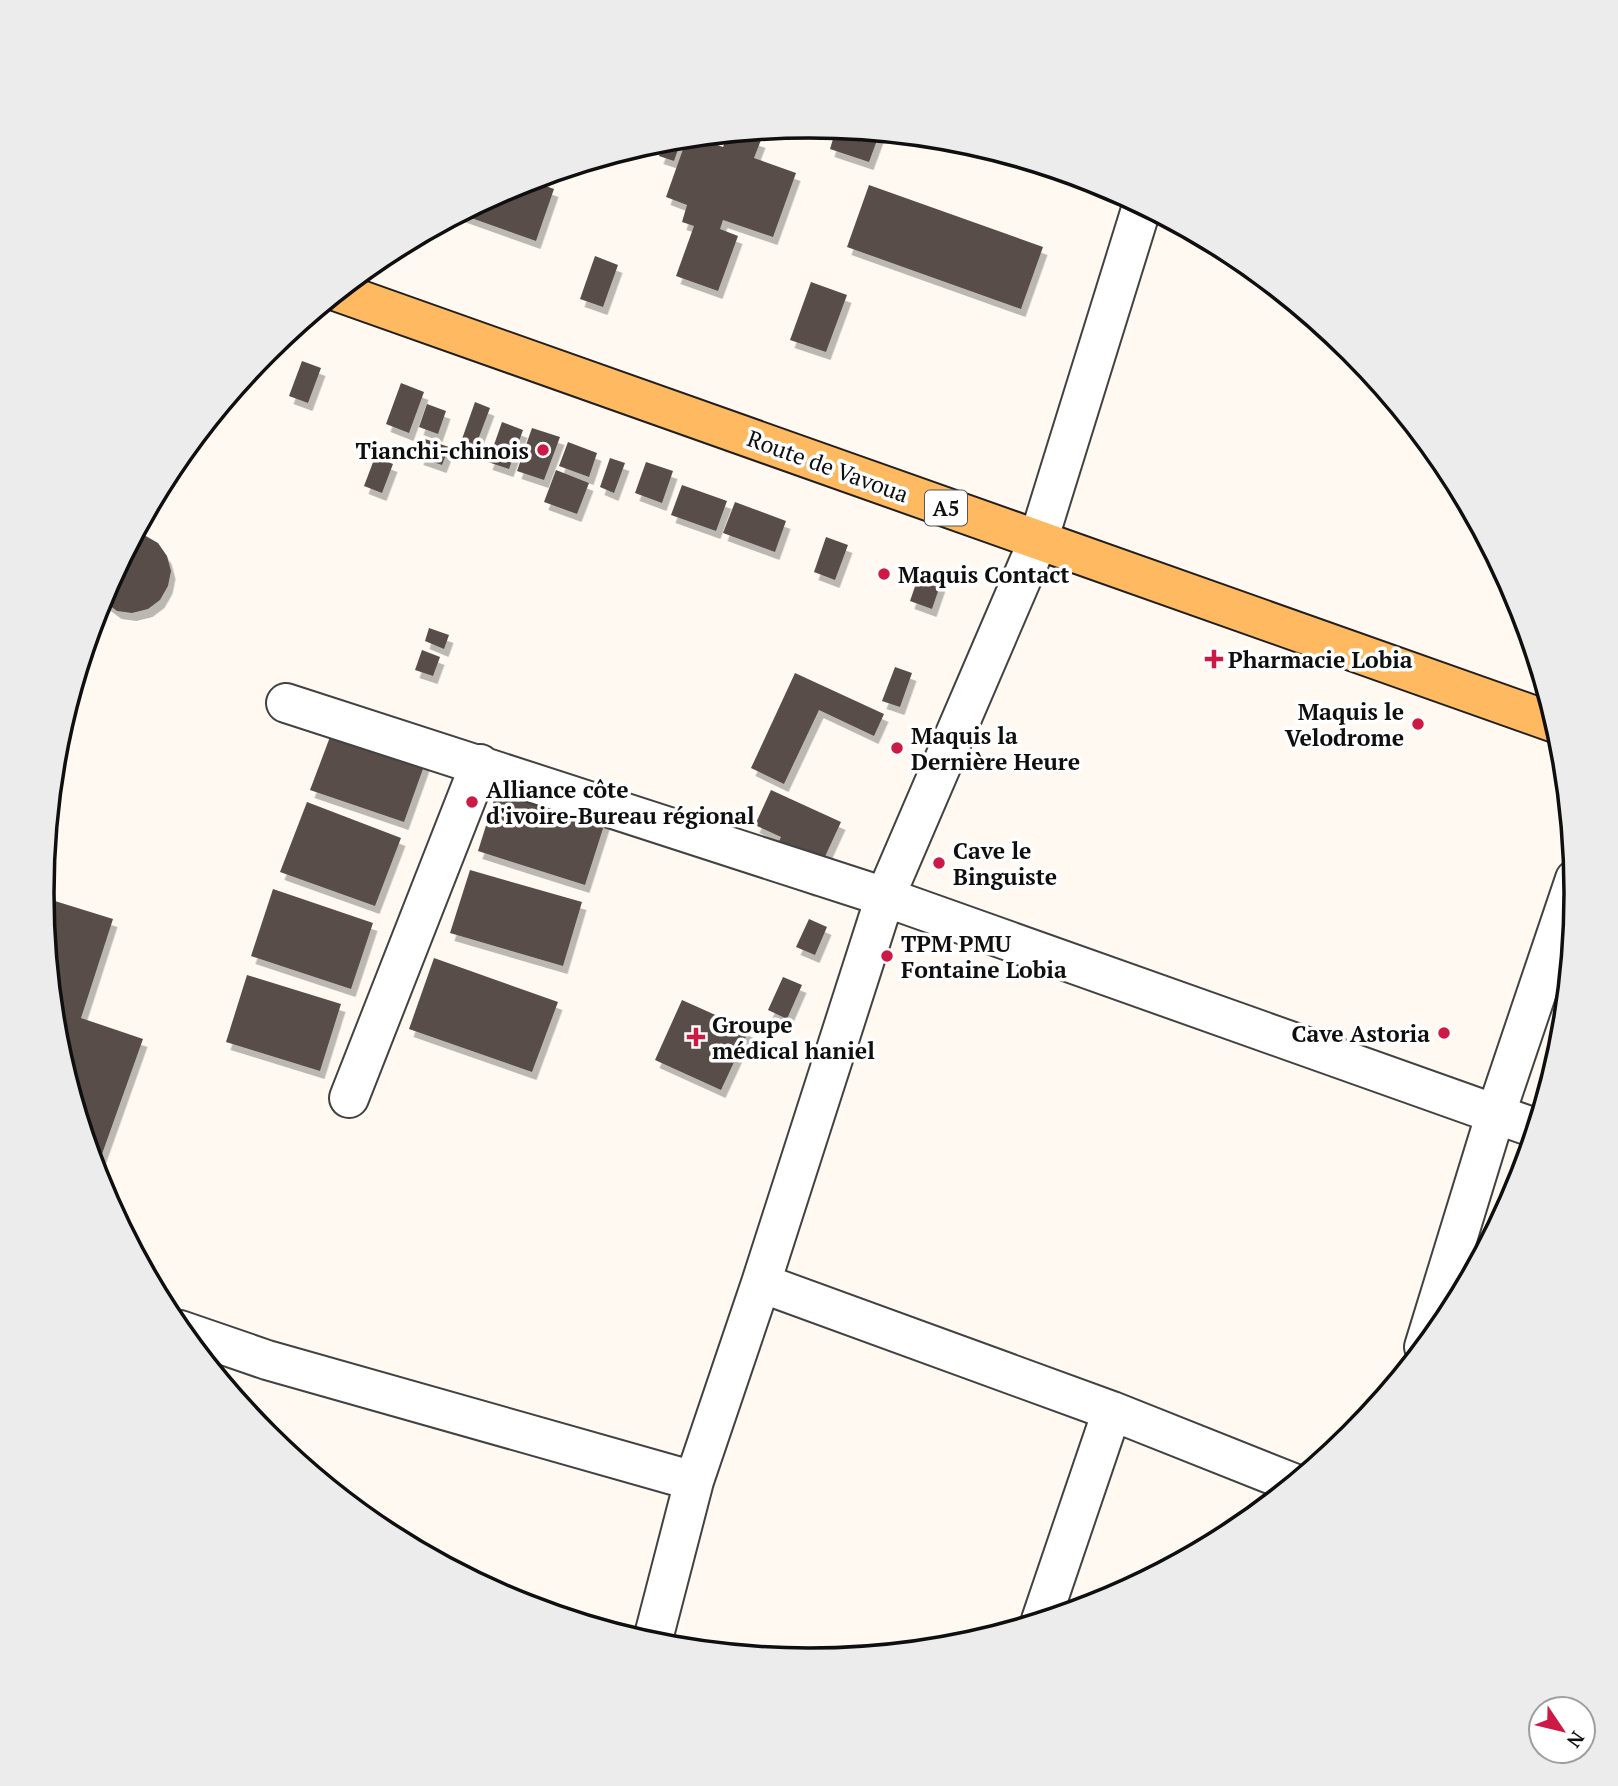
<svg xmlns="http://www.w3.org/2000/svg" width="1618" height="1786" viewBox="0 0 1618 1786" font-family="'PT Serif',serif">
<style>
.building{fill:#594d4a;filter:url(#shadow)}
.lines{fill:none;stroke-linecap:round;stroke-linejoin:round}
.minor-casing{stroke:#424242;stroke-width:42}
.primary-casing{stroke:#202020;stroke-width:42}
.minor{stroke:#fff;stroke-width:38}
.primary{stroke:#ffb961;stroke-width:38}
.poi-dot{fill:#cd1945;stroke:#fff;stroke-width:2.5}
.labels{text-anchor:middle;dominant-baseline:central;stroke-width:7;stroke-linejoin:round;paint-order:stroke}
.shield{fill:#fff;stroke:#575757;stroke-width:2}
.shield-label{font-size:21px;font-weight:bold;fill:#0f0f0f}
.poi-label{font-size:23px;font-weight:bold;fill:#0f0f0f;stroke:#fff;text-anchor:start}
.street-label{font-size:23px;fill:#0f0f0f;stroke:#fff}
.rim{fill:none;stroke:#0f0f0f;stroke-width:3.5}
</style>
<defs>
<filter id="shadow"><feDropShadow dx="4.5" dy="8" stdDeviation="0" flood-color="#0004"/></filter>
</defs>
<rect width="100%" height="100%" fill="#fff9f1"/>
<path class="building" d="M836,129L879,135L869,162L830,149Z
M741,133L761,140L754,158L796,173L773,237L723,220L720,229L738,236L718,291L676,276L694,226L682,222L687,205L666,197L687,138L695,137L723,147L728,134Z
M682,138L674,161L659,156L665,140Z
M529,180L554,189L536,241L460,214L516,184Z
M869,185L1043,247L1021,309L847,247Z
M595,256L618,265L603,307L580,299Z
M811,282L847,295L826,352L790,340Z
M302,361L321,368L308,403L289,396Z
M401,383L424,392L409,433L386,424Z
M475,402L490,408L476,445L462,439Z
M427,404L446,411L438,434L419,427Z
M502,422L523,430L509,469L488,462Z
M532,428L560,437L544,480L517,471Z
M425,439L449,447L442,465L419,457Z
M568,442L597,453L589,477L559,466Z
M375,457L393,464L382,493L364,486Z
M610,458L625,463L614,493L600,487Z
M646,462L673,471L662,503L635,493Z
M556,470L589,483L577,514L544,502Z
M682,485L727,501L716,531L671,515Z
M735,502L786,521L775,552L723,533Z
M135,534L144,535L158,543L167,556L171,571L168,586L160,600L148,609L132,613L117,611L101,599Z
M826,537L848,545L835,580L814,572Z
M921,569L943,577L932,609L910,601Z
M429,628L449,635L444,649L425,641Z
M422,650L440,657L433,676L415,670Z
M895,667L912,673L900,707L882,701Z
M795,673L884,714L874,736L819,710L784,784L751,768Z
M336,721L429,752L404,822L310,790Z
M500,781L607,816L585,885L478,851Z
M771,790L841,822L810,889L766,870L781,837L755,825Z
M307,802L401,838L375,906L280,872Z
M470,870L582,902L563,966L450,933Z
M273,889L373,923L351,989L251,956Z
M42,897L113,919L81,1018L143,1039L96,1171L57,1042Z
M809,919L827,927L815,955L796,947Z
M434,958L558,1002L532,1072L409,1029Z
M247,975L341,1004L320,1071L226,1042Z
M783,977L802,985L787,1019L768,1010Z
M682,1000L749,1030L721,1090L655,1060Z"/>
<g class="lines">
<defs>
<path id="minor" d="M286,703L885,897L1535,1128
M349,1098L480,764
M761,1283L1112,1411L1293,1483
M180,1330L267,1360L694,1481
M1424,1347L1495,1116L1575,879
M1041,1620L1112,1411
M652,1643L694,1481L761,1283L885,897L1038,541L1142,206"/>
<path id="primary" d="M338,292L1555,723"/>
</defs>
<use href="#minor" class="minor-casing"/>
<use href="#primary" class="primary-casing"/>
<use href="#minor" class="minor"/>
<use href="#primary" class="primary"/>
</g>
<g class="poi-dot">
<circle cx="543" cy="450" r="7"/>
<circle cx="884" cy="574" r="7"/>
<path d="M1210.5 648.5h7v7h7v7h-7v7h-7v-7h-7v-7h7z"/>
<circle cx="1418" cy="724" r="7"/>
<circle cx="897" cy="748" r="7"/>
<circle cx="472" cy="802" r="7"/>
<circle cx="939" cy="863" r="7"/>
<circle cx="887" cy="956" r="7"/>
<circle cx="1444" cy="1033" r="7"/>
<path d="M692.5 1026.5h7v7h7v7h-7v7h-7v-7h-7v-7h7z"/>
</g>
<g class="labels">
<rect class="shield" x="925" y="490.5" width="42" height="35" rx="5"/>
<g class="shield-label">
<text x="946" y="508">A5</text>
</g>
<g class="poi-label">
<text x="529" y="450" text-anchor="end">Tianchi-chinois</text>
<text x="898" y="574">Maquis Contact</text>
<text x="1228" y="659">Pharmacie Lobia</text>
<text x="1404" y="711" text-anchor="end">Maquis le<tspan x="1404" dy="26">Velodrome</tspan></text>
<text x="911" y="735">Maquis la<tspan x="911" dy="26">Dernière Heure</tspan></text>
<text x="486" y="789">Alliance côte<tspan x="486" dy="26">d'ivoire-Bureau régional</tspan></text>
<text x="953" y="850">Cave le<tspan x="953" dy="26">Binguiste</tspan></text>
<text x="901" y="943">TPM PMU<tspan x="901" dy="26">Fontaine Lobia</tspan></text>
<text x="712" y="1024">Groupe<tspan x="712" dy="26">médical haniel</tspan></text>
<text x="1430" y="1033" text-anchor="end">Cave Astoria</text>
</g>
<g class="street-label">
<text transform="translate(828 466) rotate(20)">Route de Vavoua</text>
</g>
</g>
<path d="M0 0H1618V1786H0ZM54 893a755 755 0 1 1 1510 0a755 755 0 1 1-1510 0Z" fill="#ececec" fill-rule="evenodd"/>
<path class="rim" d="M54 893a755 755 0 1 1 1510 0a755 755 0 1 1-1510 0Z"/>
<g transform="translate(1562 1730) rotate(125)"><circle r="33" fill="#ffffff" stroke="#9f9f9f" stroke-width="2"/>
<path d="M0-5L12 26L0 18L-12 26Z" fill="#cd1945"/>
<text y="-10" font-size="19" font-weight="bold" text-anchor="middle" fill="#0f0f0f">N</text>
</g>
</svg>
